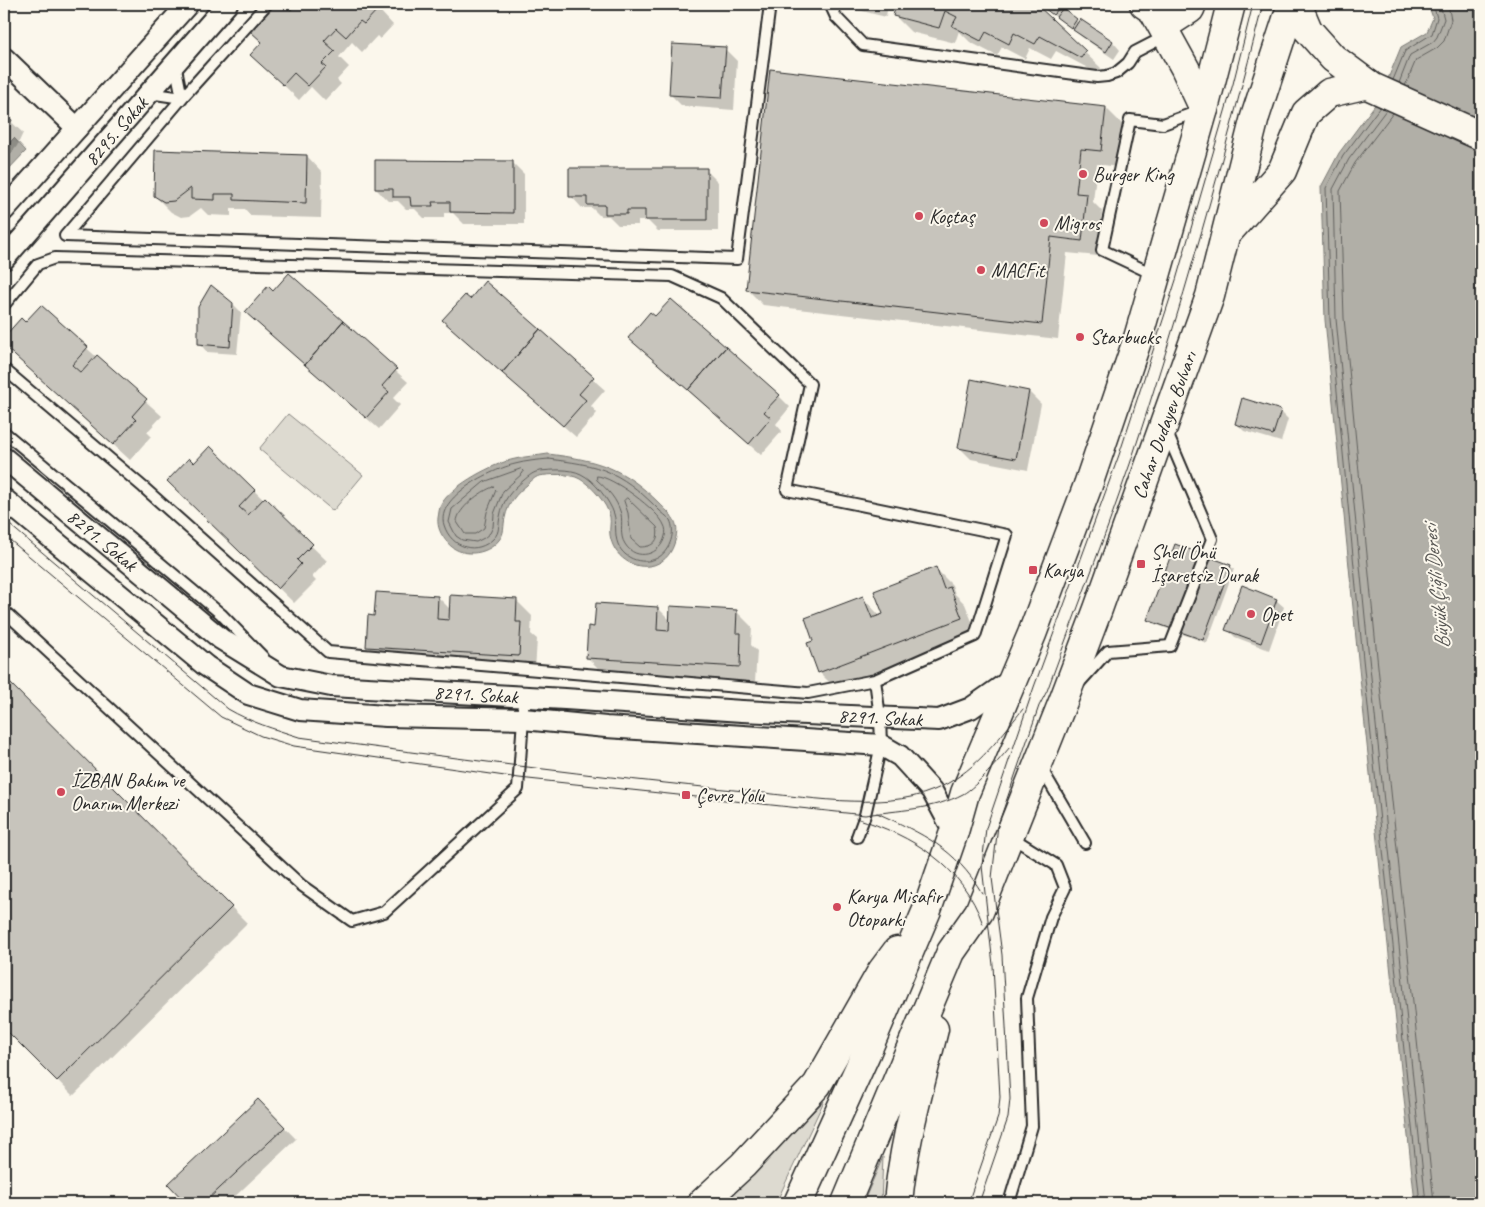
<svg xmlns="http://www.w3.org/2000/svg" width="1485" height="1207" viewBox="0 0 1485 1207" font-family="Caveat,sans-serif">
<style>
.green{fill:#dddad0;stroke:#84827e}
.water{fill:#b1afa7;stroke:#7b7a75}
.shadow{fill:#0003}
.lines{fill:none;stroke-linecap:round;stroke-linejoin:round}
.shore{stroke:#61605d;stroke-width:1}
.building{fill:#c7c4bc;stroke:#2b2b2b}
.lane-casing{stroke:#2b2b2b;stroke-width:14}
.street-casing{stroke:#2b2b2b;stroke-width:24}
.secondary-casing{stroke:#2b2b2b;stroke-width:31}
.primary-casing{stroke:#2b2b2b;stroke-width:31}
.lane{stroke:#fbf7ec;stroke-width:10}
.street{stroke:#fbf7ec;stroke-width:20}
.secondary{stroke:#fbf7ec;stroke-width:28}
.primary{stroke:#fbf7ec;stroke-width:28}
.tram{stroke:#2b2b2b;stroke-width:1}
.poi-dot{fill:#d1495b;stroke:#fbf7ec;stroke-width:2}
.labels{text-anchor:middle;dominant-baseline:central;stroke-width:4;stroke-linejoin:round;paint-order:stroke}
.street-label{font-size:20px;fill:#2b2b2b;stroke:#fbf7ec}
.poi-label{font-size:20px;fill:#2b2b2b;stroke:#fbf7ec;text-anchor:start}
.water-label{font-size:21px;font-style:italic;fill:#5a5956;stroke:#fbf7ec}
</style>
<rect width="100%" height="100%" fill="#fbf7ec"/>
<filter id="ink" filterUnits="userSpaceOnUse"><feTurbulence type="fractalNoise" baseFrequency=".02" numOctaves="2"/><feDisplacementMap in="SourceGraphic" scale="10" xChannelSelector="R" yChannelSelector="G"/><feConvolveMatrix kernelMatrix="1 2 1 2 8 2 1 2 1" color-interpolation-filters="sRGB"/></filter>
<g filter="url(#ink)">
<path class="green" d="M288,414L363,475L333,511L259,449Z
M824,1101L776,1203H724C759,1170 790,1134 824,1101Z
M883,1157L881,1203H863Z"/>
<path class="water" d="M1428,4H1481V1203H1415L1358,659L1325,320L1321,187L1339,153L1380,98L1401,47L1427,32L1433,18Z
M14,138L26,151L4,174V149Z
M548,454C597,460 623,467 659,503C671,515 681,522 675,541C672,552 666,561 654,565C633,571 613,556 610,535C609,529 611,523 610,517C607,503 592,486 580,479C570,473 550,474 539,476C535,477 530,482 527,485C516,494 508,503 505,518C503,526 505,533 499,540C487,556 459,558 447,542C441,535 437,527 438,518C439,513 439,507 442,503C453,485 494,463 515,459C526,456 537,456 548,454Z"/>
<path class="shadow" d="M277,4H282L291,12L299,4H389L381,12L393,25L380,39L377,36L362,52L352,42L339,57L349,67L337,80L341,84L325,101L311,87L299,100L268,70L263,42L252,31Z
M849,4H888L886,17L854,9Z
M897,4H1034L1101,68L1097,73L1056,51L1051,59L1030,48L1025,59L1002,47L997,56L970,42L959,31L955,43L911,32L895,16Z
M1040,4H1055L1079,23L1081,20L1113,42L1120,50L1114,59L1082,37L1058,17L1057,18Z
M725,49L737,61L734,110L682,106L670,94Z
M771,70L1106,108L1122,124L1117,167L1097,164L1093,202L1102,211L1098,256L1067,253L1058,339L763,305L747,289Z
M4,115L23,133L17,146L4,163Z
M307,156L322,172L321,218L251,216L245,209H231V216L208,215L201,208L190,216L181,217L171,212L155,196Z
M512,162L524,174V224H464L453,213H444V218H424L415,209H406L398,201H388L376,189Z
M706,170L718,182V231H658L648,221H638V225H618L609,216H600L592,208H582L571,196Z
M289,275L408,382L393,398L400,405L379,429L259,324L273,293Z
M485,283L605,390L591,406L597,413L576,437L456,332L470,301Z
M233,304L241,312L237,354L207,352L200,344Z
M41,307L162,416L147,432L151,436L130,460L4,344V339L21,320L26,324Z
M641,349L779,396L790,407L776,424L782,431L761,455Z
M1029,392L1041,404L1028,470L971,459L959,447Z
M1280,411L1288,419L1281,442L1244,431L1236,423Z
M210,448L327,561L312,577L316,581L294,603L185,497Z
M1230,566L1234,569L1207,643L1152,623L1149,619Z
M936,569L952,585L955,594L965,604L977,634L835,688L819,672L815,641L863,598L880,616L885,615Z
M438,597L451,610L516,600L532,616L531,634L537,639L535,671L383,662L367,646L375,617Z
M1276,600L1284,607L1269,650L1235,637L1227,629Z
M658,608L671,621L736,611L752,627L751,645L757,651L755,682L603,673L588,658L596,628Z
M4,679L247,923L73,1096L4,1026Z
M258,1100L296,1139L228,1203H187L170,1185Z"/>
<g class="lines">
<path class="shore" d="M1393,80L1405,51L1432,34L1437,18L1433,4
M1399,83L1410,55L1433,42L1437,37L1444,19L1440,4
M1405,86L1416,60L1437,48L1444,41L1451,20L1448,4
M1380,107L1343,156L1326,188L1330,319L1363,659L1420,1203
M1386,110L1349,159L1333,189L1336,319L1369,658L1426,1203
M1393,113L1355,163L1340,191L1344,318L1377,657L1434,1203
M549,459C570,462 592,464 611,473C630,482 644,495 659,510C662,513 667,516 670,520C676,532 670,550 659,557C645,566 624,560 618,544C614,534 617,524 614,514C610,501 594,480 581,474C569,468 553,470 540,471C533,472 529,476 524,480C511,491 503,499 500,517C498,525 500,532 494,538C477,556 451,548 444,525C435,497 493,469 515,464C526,461 538,460 549,459Z
M521,469L523,471V473L503,491L494,514L493,527L490,533L484,538L476,542L462,540L456,536L449,522L452,509L484,482Z
M597,476C612,476 659,511 664,525C666,528 666,533 665,536C661,555 636,562 625,544C619,535 623,524 621,514C617,499 608,490 597,480Z
M493,487L496,490L487,512L484,528L475,534H465L457,522C457,509 481,491 493,487Z
M627,498L657,527C660,541 653,547 640,547L631,539L628,513L624,501Z"/>
</g>
<path class="building" d="M275,4H284L291,10L297,4H374L379,8L364,24L360,21L346,37L336,28L324,41L335,51L322,64L326,67L308,86L294,73L283,85L250,55L262,42L250,31Z
M896,4H1036L1086,51L1081,58L1040,36L1035,44L1014,33L1009,44L986,32L981,41L952,26L957,17L945,11L939,28L893,16Z
M1039,4H1057L1060,7L1053,15Z
M1063,8L1077,19L1071,28L1056,17Z
M1080,19L1113,41L1106,52L1073,30Z
M672,44L726,47L722,98L669,95Z
M770,69L1106,107L1101,151L1081,149L1076,193L1087,194L1082,241L1051,237L1042,324L746,290Z
M4,114L12,120L4,136Z
M155,150L307,155L306,203L234,200V194H215V200L191,199V188L174,201L164,202L154,196Z
M375,160L513,161V213L450,212V202H432L433,206H411L410,197H393V189H375Z
M569,168H707V220H645V210H627V214H605V205H587V197H569Z
M289,273L343,321L305,365L245,312L268,286L273,291Z
M485,281L540,329L502,373L442,320L465,295L470,299Z
M211,285L233,303L230,347L198,344V307Z
M671,299L726,347L688,390L628,338L650,312L655,316Z
M41,305L88,347L72,365L81,373L97,355L147,399L132,416L136,420L113,445L4,346V337L21,318L25,322Z
M343,321L397,369L382,386L389,392L366,418L305,365Z
M540,329L594,377L579,394L586,400L563,426L502,373Z
M726,347L780,395L764,412L771,418L749,444L688,390Z
M971,379L1029,391L1016,459L958,448Z
M1242,398L1281,410L1273,435L1235,424Z
M210,446L255,490L239,507L248,515L265,497L313,544L297,560L301,564L278,589L167,481L189,458L194,463Z
M1175,544L1231,565L1203,640L1147,620Z
M936,567L944,589L950,587L962,618L818,673L807,643L813,641L805,618L863,596L872,618L883,614L874,591Z
M1242,585L1277,599L1261,643L1225,630Z
M376,592L438,596L437,619L449,620L450,595L517,599L516,622H521L519,656L366,647L368,615L374,616Z
M596,603L658,607L657,630L669,631L670,606L737,610L736,633H741L740,667L586,658L588,626L594,627Z
M4,677L232,907L57,1081L4,1028Z
M258,1099L285,1127L204,1203H186L168,1184Z"/>
<g class="lines">
<defs>
<path id="lane" d="M267,4L182,98L65,236L737,259L770,4
M830,4L836,17L863,45L1097,77L1107,76L1116,73L1128,63L1135,52L1166,36
M175,63L182,98
M149,93L182,98
M1155,275L1102,250L1130,120L1163,124L1199,111
M4,305L38,264L55,258L672,276L721,298L810,384L787,490L1007,535L975,636L875,680L808,693L328,652L143,487L4,369
M4,432L221,614L263,657
M4,611L301,885L352,921L384,912L518,789L523,719V696
M1080,682L1108,651L1170,646L1212,539L1167,433
M1040,766L1085,843
M857,837L865,815L881,745L880,717L875,680
M1009,1203L1032,1126L1027,998L1051,917L1065,888L1056,865L1011,837"/>
<g id="street">
<path d="M4,58L77,128"/>
<path d="M4,210L188,4"/>
<path id="s1" d="M4,259L227,4"/>
<path id="s2" d="M4,458L221,639L281,676L331,686L565,699L742,711L939,720L971,708L1011,680"/>
<path d="M4,499L206,666L248,694L300,710L386,716L523,719L606,727L881,745L900,756L932,791L954,832"/>
</g>
<path id="secondary" d="M1144,4L1153,10L1173,20L1190,9L1192,4
M1297,4L1308,30L1333,58L1372,87L1481,136"/>
<g id="primary">
<path d="M1153,10L1185,68L1204,109"/>
<path d="M1230,230L1282,171L1306,113L1329,93L1368,84"/>
<path d="M702,1203L743,1165L817,1085L882,971L897,951"/>
<path d="M798,1203L867,1051L927,910L954,832L965,793L1032,634L1088,485L1138,338L1204,109L1231,4"/>
<path id="s3" d="M846,1203L951,952L979,912L1064,699L1098,609L1210,296L1255,117L1292,4"/>
<path d="M898,1203C903,1144 920,1087 934,1029"/>
</g>
</defs>
<use href="#lane" class="lane-casing"/>
<use href="#street" class="street-casing"/>
<use href="#secondary" class="secondary-casing"/>
<use href="#primary" class="primary-casing"/>
<use href="#lane" class="lane"/>
<use href="#street" class="street"/>
<use href="#secondary" class="secondary"/>
<use href="#primary" class="primary"/>
<path class="tram" d="M4,520L228,709C250,722 274,729 299,737C447,757 595,777 744,791C801,796 881,812 934,790C973,774 997,741 1023,709
M4,535L221,717L261,736L294,746L519,778L865,815C898,810 933,810 963,794C976,787 1000,759 1010,747
M877,813C923,834 955,848 982,893
M856,818C913,836 962,865 983,924
M968,1203L998,1117L1000,1097L993,965L982,866L986,828L1034,687L1119,455L1176,280L1233,84L1253,4
M979,1203L1008,1118L1010,1099L1002,955L992,878L998,825L1039,706L1047,691C1074,616 1104,540 1130,464C1180,313 1224,158 1263,4"/>
</g>
</g>
<g class="poi-dot">
<circle cx="1083" cy="174" r="5"/>
<circle cx="919" cy="216" r="5"/>
<circle cx="1044" cy="223" r="5"/>
<circle cx="981" cy="270" r="5"/>
<circle cx="1080" cy="337" r="5"/>
<rect x="1136" y="559" width="10" height="10" rx="2.5"/>
<rect x="1028" y="565" width="10" height="10" rx="2.5"/>
<circle cx="1251" cy="614" r="5"/>
<circle cx="61" cy="792" r="5"/>
<rect x="681" y="790" width="10" height="10" rx="2.5"/>
<circle cx="837" cy="907" r="5"/>
</g>
<g class="labels">
<g class="street-label">
<text stroke="none"><textPath href="#s1" startOffset="170">8295. Sokak</textPath></text>
<text stroke="none"><textPath href="#s3" startOffset="842">Cahar Dudayev Bulvarı</textPath></text>
<text stroke="none"><textPath href="#s2" startOffset="128">8291. Sokak</textPath></text>
<text stroke="none"><textPath href="#s2" startOffset="549">8291. Sokak</textPath></text>
<text stroke="none"><textPath href="#s2" startOffset="954">8291. Sokak</textPath></text>
</g>
<g class="poi-label">
<text x="1093" y="174">Burger King</text>
<text x="929" y="216">Koçtaş</text>
<text x="1054" y="223">Migros</text>
<text x="991" y="270">MACFit</text>
<text x="1090" y="337">Starbucks</text>
<text x="1151" y="552">Shell Önü<tspan x="1151" dy="23">İşaretsiz Durak</tspan></text>
<text x="1043" y="570">Karya</text>
<text x="1261" y="614">Opet</text>
<text x="71" y="780">İZBAN Bakım ve<tspan x="71" dy="23">Onarım Merkezi</tspan></text>
<text x="696" y="795">Çevre Yolu</text>
<text x="847" y="896">Karya Misafir<tspan x="847" dy="23">Otoparkı</tspan></text>
</g>
<g class="water-label">
<text transform="translate(1436 587) rotate(-96)">Büyük Çiğli Deresi</text>
</g>
</g>
<rect width="1485" height="1207" fill="none" stroke="#fbf7ec" stroke-width="20"/>
<rect x="10" y="10" width="1465" height="1187" fill="none" stroke="#2b2b2b" stroke-width="2" filter="url(#ink)"/>
</svg>
